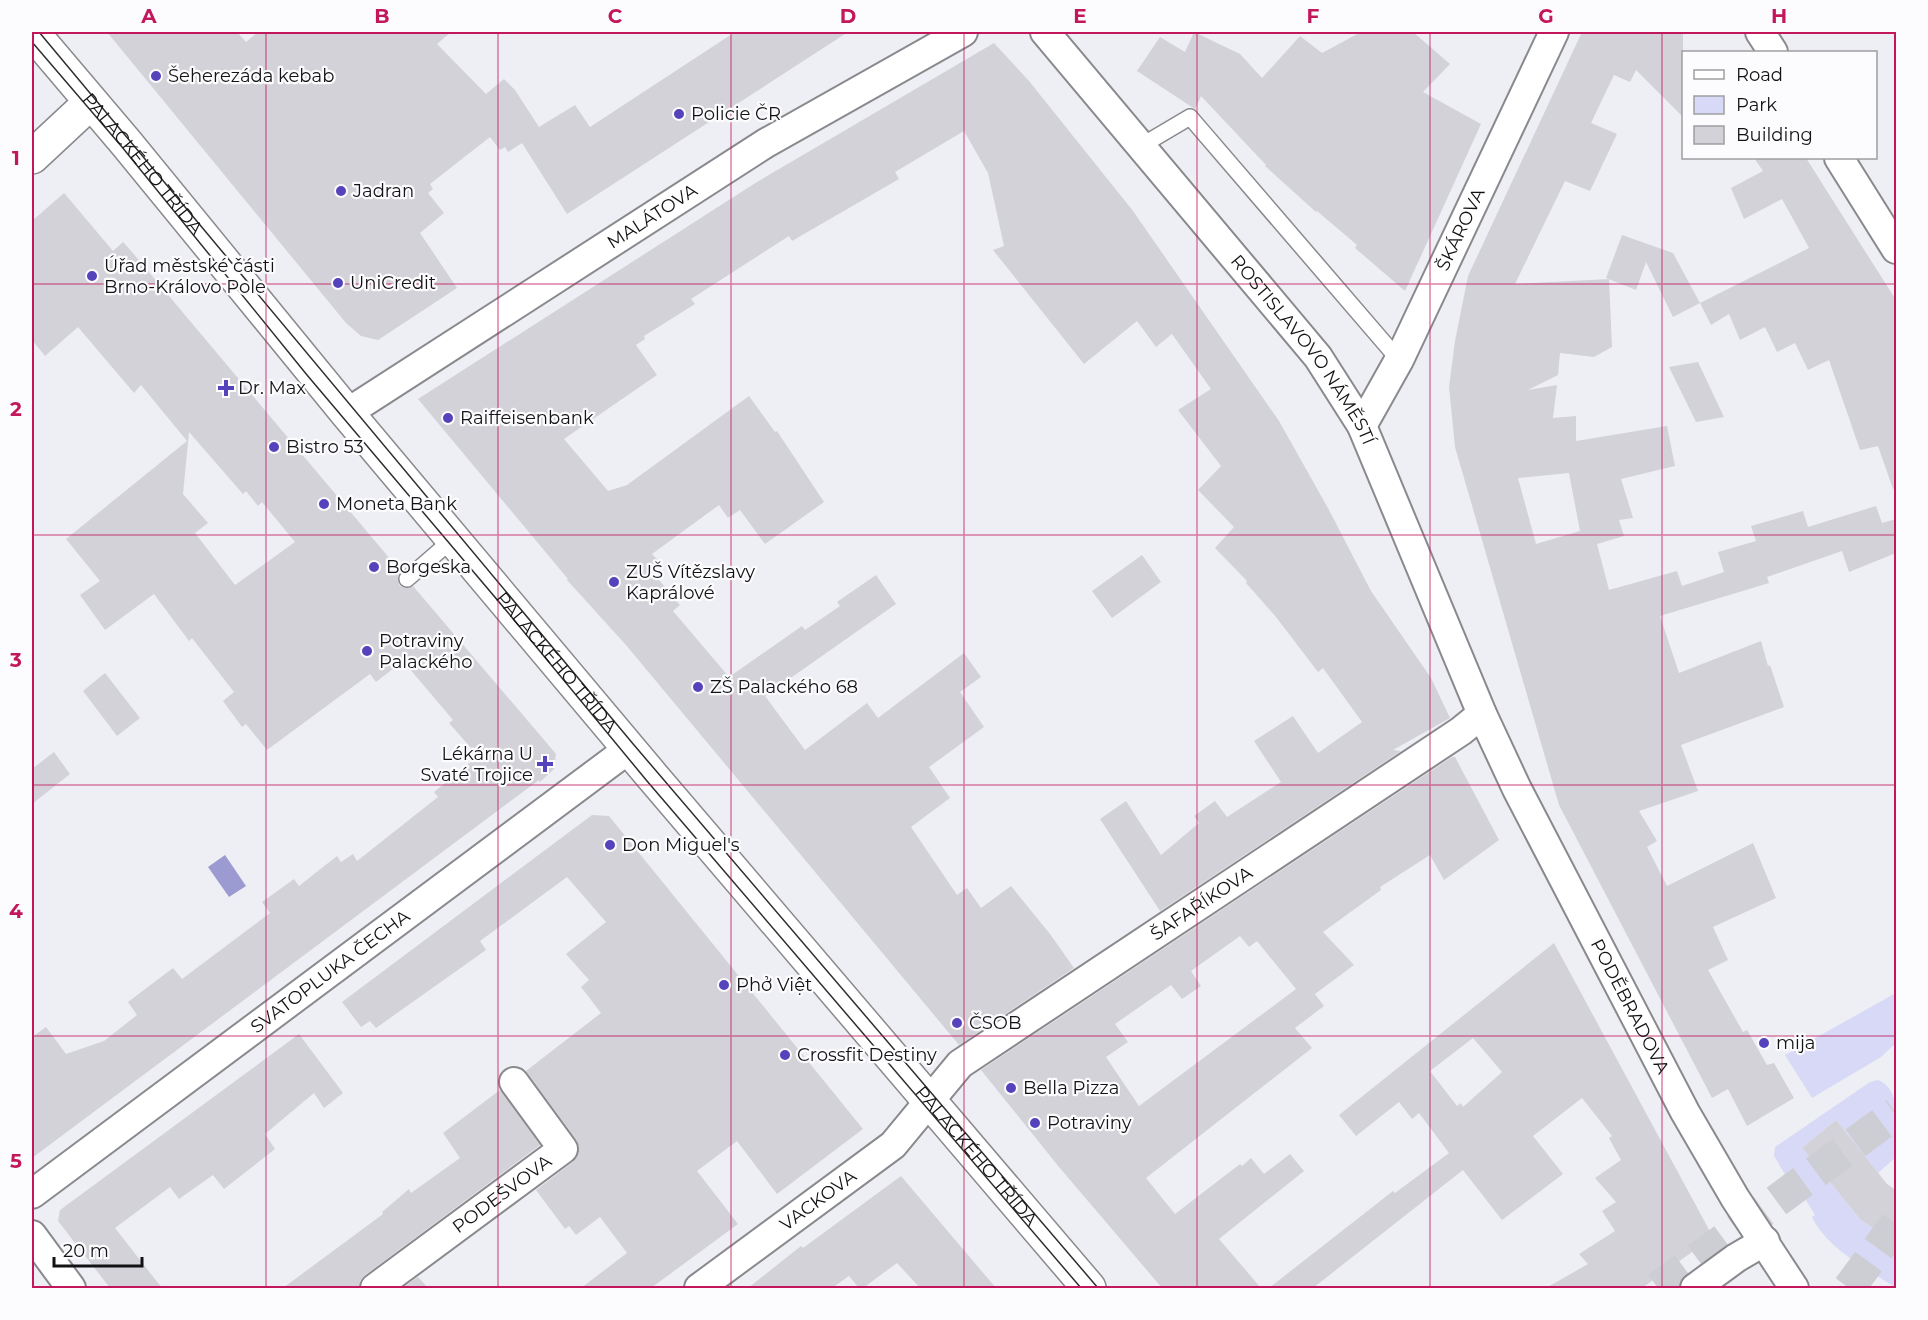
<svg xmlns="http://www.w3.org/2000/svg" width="1928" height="1320" viewBox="0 0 1928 1320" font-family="Montserrat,sans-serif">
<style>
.green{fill:#d7d9f7}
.water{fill:#9b9bd2}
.building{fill:#d2d2d8;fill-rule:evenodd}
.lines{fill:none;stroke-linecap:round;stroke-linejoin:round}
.trunk-tunnel{stroke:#cdced3;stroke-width:33;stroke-dasharray:33 16;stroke-linecap:butt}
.service-casing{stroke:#89898e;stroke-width:18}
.minor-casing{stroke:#89898e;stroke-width:32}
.tertiary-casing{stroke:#89898e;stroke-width:36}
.service{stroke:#fff;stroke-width:15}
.minor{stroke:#fff;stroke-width:28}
.tertiary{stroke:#fff;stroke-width:33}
.tram{stroke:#2f2f31;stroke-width:1.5}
.grid{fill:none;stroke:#c2185b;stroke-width:1.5;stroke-opacity:0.55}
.poi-dot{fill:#5443ba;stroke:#fcfcff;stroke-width:2}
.labels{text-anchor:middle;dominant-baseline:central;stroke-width:4.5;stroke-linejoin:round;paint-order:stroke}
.poi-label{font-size:18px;fill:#131315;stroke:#fcfcff;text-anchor:start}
.street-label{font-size:18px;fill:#131315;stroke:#fcfcff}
.neatline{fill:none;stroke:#c2185b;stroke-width:2}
.grid-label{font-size:20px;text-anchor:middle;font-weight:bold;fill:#c2185b}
</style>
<rect width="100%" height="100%" fill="#eeeff4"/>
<path class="green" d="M1896,993V1043L1881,1057L1812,1098L1785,1055Z
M1878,1080C1904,1090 1896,1134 1896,1157L1878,1173L1836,1120L1802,1148L1861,1220L1896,1243V1288C1868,1269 1827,1249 1812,1217L1815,1215L1804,1197L1799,1198L1774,1156L1775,1147L1870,1082Z"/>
<path class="water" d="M225,855L246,886L229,897L208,867Z"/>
<path class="building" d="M107,32H237L246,42L258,32H451L437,44L486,94L504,79L515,90L539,127L575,105L590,127L735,32H848L567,214L522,143L508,152L505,147L500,150L490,137L430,184L433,189L428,193L444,213L420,233L457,288L378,340L361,336L346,323Z
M1194,32L1240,54L1262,78L1300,36L1322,53L1361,32H1413L1450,64L1423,92L1481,124L1405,291L1355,248L1357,245L1317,211L1316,212L1265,166L1266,165L1201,96L1195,109L1137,71L1160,37L1185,52Z
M1582,32H1683V117L1636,70L1630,82L1614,75L1591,123L1617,134L1590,191L1565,181L1515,284L1609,279L1612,347L1594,357L1560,353L1558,375L1528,390L1557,385L1553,418L1576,416V441L1667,426L1675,466L1621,479L1633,518L1619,520L1624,536L1597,544L1609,590L1677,571L1682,586L1724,572L1718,552L1756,541L1751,526L1803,511L1808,527L1876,506L1882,523L1896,519V553L1849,572L1842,551L1767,577L1769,583L1660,616L1679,673L1761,641L1768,666L1770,665L1784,707L1681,745L1698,791L1639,811L1657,841L1647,847L1667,886L1753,843L1776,898L1713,927L1728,960L1708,970L1743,1032L1747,1030L1767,1065L1774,1063L1794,1098L1747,1126L1728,1089L1712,1098L1559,805L1455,447L1449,387L1455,341L1468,276ZM1569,473L1580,531L1536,544L1518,478Z
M994,43L1029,81L1133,211L1279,421L1329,510L1371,591L1431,678L1450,718L1393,750L1401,751L1160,911L1100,819L1126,801L1161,855L1199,823L1194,816L1215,801L1227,817L1281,782L1254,741L1293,716L1318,753L1362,722L1323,668L1318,672L1276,617L1246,583L1247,581L1215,548L1234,527L1198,490L1221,466L1178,410L1211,389L1172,334L1156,347L1137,321L1084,364L993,250L1004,246L988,173L964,131L895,172L899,179L792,241L789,236L691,299L695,304L644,336L645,339L636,345L657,375L564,439L608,491L627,485L749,396L775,432L777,431L824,502L765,544L740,510L728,518L719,505L652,554L658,560L649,568L680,605L673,611L729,677L802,626L805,630L840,606L837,602L876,575L896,604L765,696L805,750L867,703L878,718L964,653L981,677L960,692L984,727L929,767L950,798L911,827L957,895L967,888L981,908L1011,886L1050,934L1074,968L959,1045L626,645L567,580L568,579L418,399L757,182Z
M1754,158H1806L1896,300V488L1893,489L1878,446L1860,450L1829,360L1808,370L1795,343L1777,352L1765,327L1740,340L1729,314L1711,325L1700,303L1809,248L1782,199L1744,219L1731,188L1763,171Z
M64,193L113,251L123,242L132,252L401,572L398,576L399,585L404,588L413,586L556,754L554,769L540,782L539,780L32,1158V1037L46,1027L66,1054L104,1041L137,1015L128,1002L173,968L182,979L270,913L262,902L294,879L299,886L337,856L341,862L353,854L357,861L438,797L434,792L478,756L449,723L453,720L403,661L376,682L370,674L267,750L246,724L242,727L223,701L234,692L192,638L189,641L154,594L105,630L80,595L100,581L66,539L187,441L141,385L134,393L78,327L45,356L32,340V221ZM189,432L243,494L246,491L258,506L262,502L295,542L235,585L195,533L208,523L183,494Z
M1622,235L1673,253L1700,303L1673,317L1646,262L1636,290L1606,278Z
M1698,362L1724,417L1696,422L1669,367Z
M1142,555L1161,582L1112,618L1092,591Z
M105,673L140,718L117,736L83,691Z
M54,752L70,774L32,804V769Z
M1452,757H1455L1499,840L1444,880L1430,855L1380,887L1381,890L1323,932L1354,965L1315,994L1324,1006L1295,1028L1312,1048L1146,1178L1175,1214L1240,1164L1242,1166L1251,1158L1264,1174L1290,1154L1304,1171L1219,1239L1261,1288H1162L1059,1167L981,1070ZM1240,936L1249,947L1257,941L1296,989L1139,1106L1106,1057L1128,1042L1115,1024L1171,985L1182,999L1201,986L1191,971Z
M592,815L609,816L863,1129L777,1194L737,1141L697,1171L738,1224L651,1288H581L627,1253L600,1217L576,1235L569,1226L565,1229L536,1190L573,1162L578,1156L579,1148L576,1139L526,1071L601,1013L581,987L589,980L566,954L606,922L567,877L480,941L486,950L376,1028L370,1021L361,1027L342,1002Z
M1554,943L1713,1237L1642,1288H1546L1588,1264L1579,1254L1615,1231L1602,1211L1616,1202L1595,1178L1621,1160L1609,1138L1612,1136L1582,1098L1533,1136L1563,1174L1502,1220L1463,1170L1313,1288H1269L1393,1191L1395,1193L1449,1153L1419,1113L1412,1119L1399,1102L1356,1136L1339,1115ZM1473,1038L1502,1072L1463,1107L1461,1103L1457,1106L1430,1071Z
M299,1034L343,1093L324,1108L314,1093L265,1134L275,1149L224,1189L213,1175L179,1199L170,1187L115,1228L162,1288H110L58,1221L60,1210Z
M500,1090L540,1145L365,1275L360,1281L359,1288H283L383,1214L382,1212L409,1189L411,1193L460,1158L443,1133Z
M1836,1120L1887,1184L1896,1190V1243L1861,1220L1802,1148Z
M901,1176L996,1288H920L897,1263L863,1288H859L849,1276L832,1288H748L801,1246L803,1248Z
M418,1277L428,1288H402Z"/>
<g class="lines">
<path class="trunk-tunnel" d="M1658,1288L1896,1113
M1849,1288L1896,1224"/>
<defs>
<path id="service" d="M1141,146L1190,117L1399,360
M407,579L453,539"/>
<g id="minor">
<path id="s1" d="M1045,32L1318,357L1362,426L1482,714L1517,789L1685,1112L1735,1198L1794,1288"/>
<path d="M1760,32L1773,52"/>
<path d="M1839,158L1896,249"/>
<path id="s2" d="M347,413L766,143L963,32"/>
<path id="s3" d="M1362,426L1399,360L1554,32"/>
<path id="s4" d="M32,1194L630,748"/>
<path d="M32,1235L71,1288"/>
<path id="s5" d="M375,1288L563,1149L514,1082"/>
<path id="s6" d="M699,1288L893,1145L960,1064L1461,731L1482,714"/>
<path d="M1695,1288L1736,1258L1765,1241"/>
</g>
<g id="tertiary">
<path id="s7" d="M32,32L127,144L347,413L652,776L1089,1288"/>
<path d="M32,157L91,102"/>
</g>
</defs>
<use href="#service" class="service-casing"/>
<use href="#minor" class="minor-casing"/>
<use href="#tertiary" class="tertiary-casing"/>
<use href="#service" class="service"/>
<use href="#minor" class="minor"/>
<use href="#tertiary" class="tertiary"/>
<path class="tram" d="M39,32L634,745L1098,1288
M32,42L122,147L307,375L510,615L647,781L1081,1288"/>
</g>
<path class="grid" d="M266,32V1288M498,32V1288M731,32V1288M964,32V1288M1197,32V1288M1430,32V1288M1662,32V1288M32,284H1896M32,535H1896M32,785H1896M32,1036H1896"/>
<g class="poi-dot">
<circle cx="156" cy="76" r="6"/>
<circle cx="679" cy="114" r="6"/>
<circle cx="341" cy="191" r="6"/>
<circle cx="92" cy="276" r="6"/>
<circle cx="338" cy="283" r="6"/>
<path d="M223 379h6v6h6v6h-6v6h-6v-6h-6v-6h6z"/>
<circle cx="448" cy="418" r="6"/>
<circle cx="274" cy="447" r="6"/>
<circle cx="324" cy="504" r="6"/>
<circle cx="374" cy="567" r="6"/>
<circle cx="614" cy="582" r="6"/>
<circle cx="367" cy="651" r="6"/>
<circle cx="698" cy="687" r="6"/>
<path d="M542 755h6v6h6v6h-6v6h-6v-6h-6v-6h6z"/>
<circle cx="610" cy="845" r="6"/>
<circle cx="724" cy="985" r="6"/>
<circle cx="957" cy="1023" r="6"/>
<circle cx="1764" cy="1043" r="6"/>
<circle cx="785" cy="1055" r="6"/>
<circle cx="1011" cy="1088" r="6"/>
<circle cx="1035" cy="1123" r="6"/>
</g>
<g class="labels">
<g class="poi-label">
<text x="168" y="76">Šeherezáda kebab</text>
<text x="691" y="114">Policie ČR</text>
<text x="353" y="191">Jadran</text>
<text x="104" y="266">Úřad městské části<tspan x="104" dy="21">Brno-Královo Pole</tspan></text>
<text x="350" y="283">UniCredit</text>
<text x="238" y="388">Dr. Max</text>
<text x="460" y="418">Raiffeisenbank</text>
<text x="286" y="447">Bistro 53</text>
<text x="336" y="504">Moneta Bank</text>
<text x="386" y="567">Borgeska</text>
<text x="626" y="572">ZUŠ Vítězslavy<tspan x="626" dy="21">Kaprálové</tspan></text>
<text x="379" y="641">Potraviny<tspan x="379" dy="21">Palackého</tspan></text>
<text x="710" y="687">ZŠ Palackého 68</text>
<text x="533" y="754" text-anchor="end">Lékárna U<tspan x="533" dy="21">Svaté Trojice</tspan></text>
<text x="622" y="845">Don Miguel's</text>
<text x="736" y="985">Phở Việt</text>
<text x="969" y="1023">ČSOB</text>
<text x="1776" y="1043">mija</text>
<text x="797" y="1055">Crossfit Destiny</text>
<text x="1023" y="1088">Bella Pizza</text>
<text x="1047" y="1123">Potraviny</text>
</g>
<g class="street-label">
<text stroke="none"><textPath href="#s7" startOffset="172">PALACKÉHO TŘÍDA</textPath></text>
<text stroke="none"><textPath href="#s2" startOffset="363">MALÁTOVA</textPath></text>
<text stroke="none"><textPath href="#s3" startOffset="220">ŠKÁROVA</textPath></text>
<text stroke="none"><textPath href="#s1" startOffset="410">ROSTISLAVOVO NÁMĚSTÍ</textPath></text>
<text stroke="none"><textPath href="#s7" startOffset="820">PALACKÉHO TŘÍDA</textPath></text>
<text stroke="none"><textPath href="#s6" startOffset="636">ŠAFAŘÍKOVA</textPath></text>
<text stroke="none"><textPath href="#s4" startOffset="372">SVATOPLUKA ČECHA</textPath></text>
<text stroke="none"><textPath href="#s1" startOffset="1146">PODĚBRADOVA</textPath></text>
<text stroke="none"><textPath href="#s7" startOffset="1468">PALACKÉHO TŘÍDA</textPath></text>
<text stroke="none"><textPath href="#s5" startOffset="158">PODEŠVOVA</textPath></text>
<text stroke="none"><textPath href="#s6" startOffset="148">VACKOVA</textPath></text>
</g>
</g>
<rect width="1928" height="1320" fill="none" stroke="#fcfcff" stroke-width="66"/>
<rect x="1682" y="51" width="195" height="108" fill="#fcfcff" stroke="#9f9fa1" stroke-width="1.5"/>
<rect x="1694" y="70" width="30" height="9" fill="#ffffff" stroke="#9f9fa1" stroke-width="1.5"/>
<text x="1736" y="81" font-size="18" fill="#131315">Road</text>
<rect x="1694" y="96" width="30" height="18" fill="#d7d9f7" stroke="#9f9fa1" stroke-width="1.5"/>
<text x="1736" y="111" font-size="18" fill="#131315">Park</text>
<rect x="1694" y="126" width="30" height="18" fill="#d2d2d8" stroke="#9f9fa1" stroke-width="1.5"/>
<text x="1736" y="141" font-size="18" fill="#131315">Building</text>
<path d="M54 1257v9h88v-9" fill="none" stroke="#131315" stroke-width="3"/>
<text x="63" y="1257" font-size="18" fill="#131315" stroke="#fcfcff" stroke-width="4.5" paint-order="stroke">20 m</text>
<rect x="33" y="33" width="1862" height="1254" class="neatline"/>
<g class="grid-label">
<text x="149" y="23">A</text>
<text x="382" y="23">B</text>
<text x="615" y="23">C</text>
<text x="848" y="23">D</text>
<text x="1080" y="23">E</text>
<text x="1313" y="23">F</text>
<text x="1546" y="23">G</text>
<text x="1779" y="23">H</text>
<text x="16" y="165">1</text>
<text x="16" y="416">2</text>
<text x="16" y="667">3</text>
<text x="16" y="918">4</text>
<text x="16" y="1168">5</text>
</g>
</svg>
